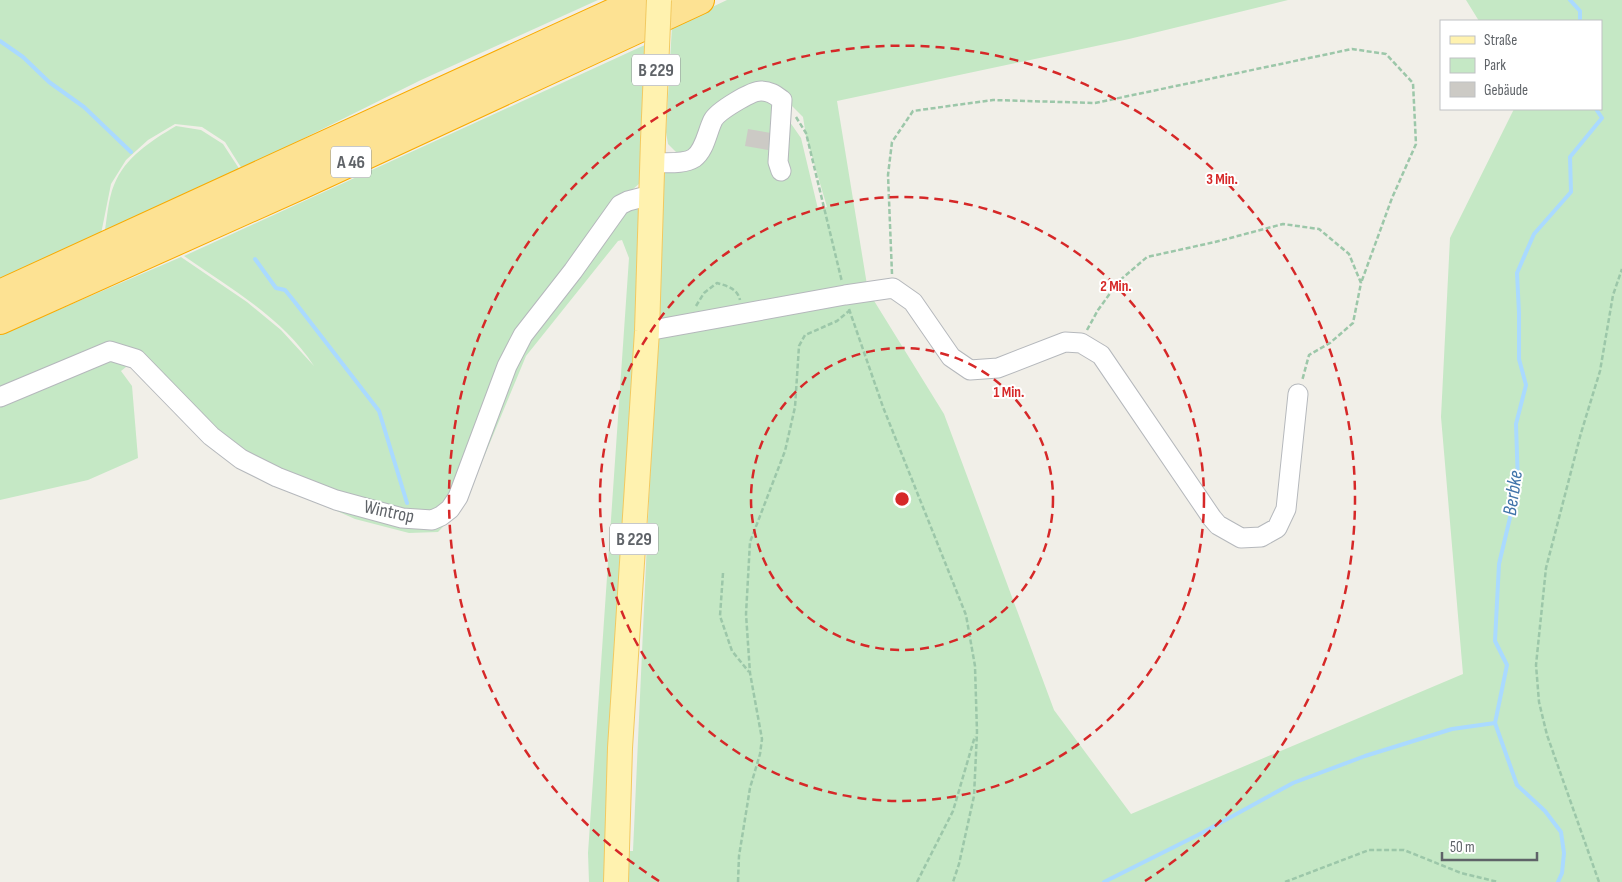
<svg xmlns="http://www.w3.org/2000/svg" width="1622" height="882" viewBox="0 0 1622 882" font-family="'Sofia Sans Condensed',sans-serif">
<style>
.green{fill:#c5e8c5}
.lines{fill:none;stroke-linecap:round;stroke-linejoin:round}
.stream{stroke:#aadaff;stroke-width:4}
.building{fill:#cccac5}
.minor-casing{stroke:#b5b8bc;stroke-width:21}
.major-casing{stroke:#f2c960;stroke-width:26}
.highway-casing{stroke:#f9ab00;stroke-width:30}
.path{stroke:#9cc7a9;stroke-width:2.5;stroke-dasharray:5 2.5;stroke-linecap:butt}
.minor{stroke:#fff;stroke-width:19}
.major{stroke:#fff2af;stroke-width:24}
.highway{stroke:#fde293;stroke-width:28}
.major-bridge-casing{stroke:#f2c960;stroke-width:26;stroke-linecap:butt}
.major-bridge{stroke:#fff2af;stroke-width:24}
.ring{fill:none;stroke:#d62828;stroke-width:2.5;stroke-dasharray:9 6}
.labels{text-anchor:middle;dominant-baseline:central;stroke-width:4;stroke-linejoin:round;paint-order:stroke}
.shield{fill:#fff;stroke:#8f9295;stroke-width:1}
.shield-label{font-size:18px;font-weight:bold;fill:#5f6368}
.street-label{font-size:19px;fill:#5f6368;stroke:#fff}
.water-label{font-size:20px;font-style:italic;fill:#4174aa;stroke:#fff}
.centre{fill:#d62828;stroke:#fff;stroke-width:2.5}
.ring-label{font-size:15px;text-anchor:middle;font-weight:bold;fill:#d62828;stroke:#fff;stroke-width:4;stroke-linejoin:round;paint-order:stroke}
</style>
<rect width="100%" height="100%" fill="#f1efe8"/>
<path class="green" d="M0,0H598L421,80L242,169L225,142L202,127L175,124L148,140L126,160L111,184L101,234L0,278Z
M727,0H1288L1129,39L837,101L868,291L944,414L1054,710L1131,814L1463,674L1441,417L1450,238L1514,109H1601V21H1479L1466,0H1622V882H589L588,853L629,258L622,240L618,241L526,356L464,505L438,532L409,533L355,519L328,507L332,501L379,514L381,508L327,493L248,458L215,435L158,376L138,357L128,353L124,346L113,360L131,363L121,371L132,386L138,458L88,480L0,500V335L181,257L247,302L281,330L314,366C283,318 230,288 184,256L647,44L640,142H642L640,183L625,196L613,213L618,219L623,212L637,206L642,210L633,398L615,684L610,851H633L656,343L660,179L665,170L685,167L698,158L704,149L722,115L752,98L767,97L778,105L801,138L818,209L827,207L806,136L803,117L783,97L770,90L748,89L718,109L709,118L693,153L683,158L676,156V152L668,144L666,132L672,26Z
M176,126L201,130L223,144L240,170L104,236C107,220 108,199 114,185C125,157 151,141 176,126Z"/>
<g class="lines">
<path class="stream" d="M1570,0L1580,11V21
M0,41L23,57L49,82L84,107L131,152
M255,259L276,288L285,290L294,301L379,411L407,503
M1104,882L1198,835L1293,783L1365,756L1452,729L1495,723
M1558,882L1562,873L1564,853L1561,832L1545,811L1517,785L1495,723L1507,665L1495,641L1499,564L1518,484L1516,424L1526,385L1519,359V313L1517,273L1534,234L1571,192L1570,157L1602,118L1596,109"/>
</g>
<path class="building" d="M748,129L771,133L768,150L745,146Z"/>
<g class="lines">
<defs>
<path id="minor" d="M652,163C664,162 683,165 694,158C705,150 707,132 713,120C718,111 751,91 761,91C770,91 775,95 782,100L778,162L781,171
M647,331L845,295L893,288L913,302L951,357L970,370L998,368L1065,342L1081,343L1101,355L1212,518L1218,525L1241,538L1261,537L1277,528L1286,509L1298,394
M0,397L110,351L136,359L211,436L241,459L277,477L336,500L402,518L432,520L441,516L450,509L458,497L507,366L523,335L573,271L620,205L628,201L651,195"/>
<path id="major" d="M616,882L620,748L647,331L653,140"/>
<path id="highway" d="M0,294L641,0
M0,320L301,185L700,0"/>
</defs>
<use href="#minor" class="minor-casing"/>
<use href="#major" class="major-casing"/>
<use href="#highway" class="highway-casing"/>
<path class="path" d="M796,117L806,133L842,282
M892,274L888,175L892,142L913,111L993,100L1095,103L1352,49L1386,54L1413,83L1416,144L1392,198L1361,283
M696,306L704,293L717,283C727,286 737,288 740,300
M849,309L883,407L966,615L975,666L977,732L974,796L959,864L953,882
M1087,330L1098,310L1119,281L1147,257L1215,242L1283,224L1319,229L1349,254L1361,283L1353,323L1330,343L1309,355L1302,381
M723,573L720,616L732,651L749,672
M738,882L739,856L750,788L760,754L762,739L750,673L746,614L750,542L785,451L795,407L799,346L805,335L837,321L849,311
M917,882L953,811L975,736
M1285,882L1369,850H1404L1461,873L1498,882
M1599,882L1547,735L1539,702L1536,665L1546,568L1581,433L1600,371L1613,295L1622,269"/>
<use href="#minor" class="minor"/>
<use href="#major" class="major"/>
<use href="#highway" class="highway"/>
<defs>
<path id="major-bridge" d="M653,140L659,0"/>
</defs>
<use href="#major-bridge" class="major-bridge-casing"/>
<use href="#major-bridge" class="major-bridge"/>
</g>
<g class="ring">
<circle cx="902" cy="499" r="151"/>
<circle cx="902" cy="499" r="302"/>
<path d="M659 881A453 453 0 1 1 1145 881"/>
</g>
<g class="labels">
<g class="shield">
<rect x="632" y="54.5" width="48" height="31" rx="4"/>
<rect x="331" y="146.5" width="40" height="31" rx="4"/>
<rect x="610" y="523.5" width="48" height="31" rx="4"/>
</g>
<g class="shield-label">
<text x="656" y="70">B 229</text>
<text x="351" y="162">A 46</text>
<text x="634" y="539">B 229</text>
</g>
<g class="street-label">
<text transform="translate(389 512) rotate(12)">Wintrop</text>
</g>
<g class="water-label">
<text transform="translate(1513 493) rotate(-82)">Berbke</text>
</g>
</g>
<circle cx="902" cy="499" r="8" class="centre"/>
<g class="ring-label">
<text x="1222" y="184">3 Min.</text>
<text x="1116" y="291">2 Min.</text>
<text x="1009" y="397">1 Min.</text>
</g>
<rect x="1440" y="20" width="162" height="90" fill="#ffffff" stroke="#bfc1c3"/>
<rect x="1450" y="36" width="25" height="8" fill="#fff2af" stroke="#bfc1c3"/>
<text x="1484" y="45" font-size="15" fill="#5f6368">Straße</text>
<rect x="1450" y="58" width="25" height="15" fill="#c5e8c5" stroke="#bfc1c3"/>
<text x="1484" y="70" font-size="15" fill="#5f6368">Park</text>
<rect x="1450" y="82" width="25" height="15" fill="#cccac5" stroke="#bfc1c3"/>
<text x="1484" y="95" font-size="15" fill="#5f6368">Gebäude</text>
<path d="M1442 852v8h95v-8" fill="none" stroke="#5f6368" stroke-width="2.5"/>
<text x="1450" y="852" font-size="15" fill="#5f6368" stroke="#ffffff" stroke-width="4" paint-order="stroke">50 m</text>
</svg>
